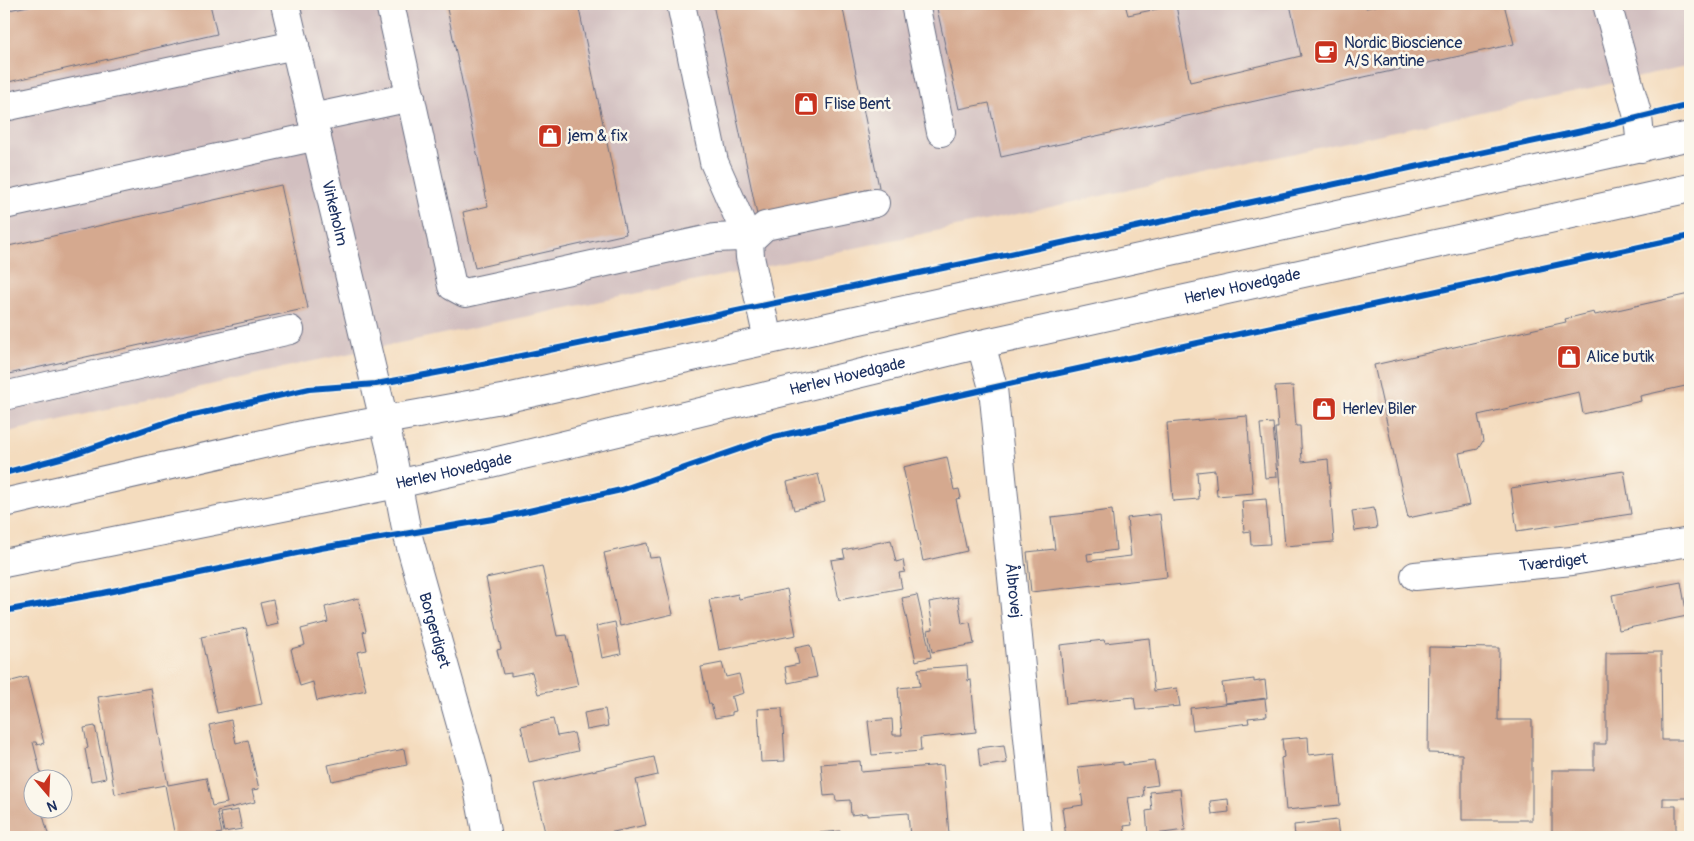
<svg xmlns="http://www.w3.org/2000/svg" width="1694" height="841" viewBox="0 0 1694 841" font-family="Pangolin,sans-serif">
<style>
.industrial{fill:#d2bfc0}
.building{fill:#d5a98f}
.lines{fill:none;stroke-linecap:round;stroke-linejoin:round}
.minor-casing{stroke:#676c80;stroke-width:30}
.major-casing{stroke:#676c80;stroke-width:30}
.minor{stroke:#fff;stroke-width:28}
.major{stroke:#fff;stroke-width:28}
.cycleway-casing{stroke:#fbf7ec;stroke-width:9}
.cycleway{stroke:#0057b8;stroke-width:6}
.labels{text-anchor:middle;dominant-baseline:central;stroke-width:5;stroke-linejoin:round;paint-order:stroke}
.poi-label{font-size:16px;fill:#1b2f5e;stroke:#fbf7ec;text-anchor:start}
.street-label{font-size:16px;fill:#1b2f5e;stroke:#fbf7ec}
</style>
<rect width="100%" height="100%" fill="#fbf7ec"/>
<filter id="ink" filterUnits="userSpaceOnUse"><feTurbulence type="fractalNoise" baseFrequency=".02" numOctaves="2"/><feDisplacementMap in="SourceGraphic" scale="10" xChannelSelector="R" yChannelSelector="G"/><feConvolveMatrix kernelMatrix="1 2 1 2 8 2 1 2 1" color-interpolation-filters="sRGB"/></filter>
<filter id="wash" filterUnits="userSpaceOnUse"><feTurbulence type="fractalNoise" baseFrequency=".0096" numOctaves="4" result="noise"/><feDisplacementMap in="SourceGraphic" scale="20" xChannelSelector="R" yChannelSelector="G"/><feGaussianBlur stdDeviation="1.12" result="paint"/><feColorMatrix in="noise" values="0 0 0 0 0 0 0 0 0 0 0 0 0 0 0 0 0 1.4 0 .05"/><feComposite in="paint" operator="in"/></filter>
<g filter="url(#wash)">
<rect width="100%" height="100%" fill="#f4dcbe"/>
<path class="industrial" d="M4,4H1690V66L1037,210L304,363L4,433Z"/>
<g id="blocks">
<path class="building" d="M38,4H210L217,34L4,83V11Z
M446,4H578L626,234L475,268L463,212L488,206Z
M713,4H842L879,187L757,215Z
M936,4H1125L1128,15L1176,5L1190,82L1301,56L1290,4H1365L1366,8L1384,4H1504L1514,44L1001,157L989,103L959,109Z
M281,185L308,308L4,375V247Z
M1689,294L1690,296V385L1640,396L1641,401L1583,414L1579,392L1478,415L1483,441L1478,449L1459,453L1470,505L1408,518L1374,365L1566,322L1565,319L1594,312L1595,315Z
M1293,386L1296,426H1300L1302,462L1328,459L1334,542L1285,546L1275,428H1278L1275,387Z
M1247,416L1253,493L1217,496L1215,470L1197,472L1199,499L1173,501L1167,423Z
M1273,423L1277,477L1265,478L1260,424Z
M947,457L954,490L959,489L961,498L956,499L967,551L923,561L903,467Z
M1624,471L1631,514L1517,531L1511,488Z
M818,474L825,502L794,510L787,482Z
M1266,499L1270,544L1251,545L1250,531L1244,532L1242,501Z
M1374,508L1377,528L1355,531L1352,511Z
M1112,510L1116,550L1087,554L1088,561L1131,556L1127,518L1160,514L1167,577L1031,592L1027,552L1055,549L1051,517Z
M891,540L896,562L903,560L905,572L899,573L902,588L839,600L831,560L845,558L843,550Z
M647,543L650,558L660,557L673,614L620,626L604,553Z
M542,566L557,636L567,635L578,686L538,694L532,672L511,676V673L503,674L497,650L501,649L486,578Z
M1681,582L1687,616L1619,630L1612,595Z
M787,589L796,635L719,650L709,600L738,594L739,599Z
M917,595L931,657L916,661L902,598Z
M958,597L962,624L970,622L974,644L932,652L928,630L933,629L929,602Z
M358,598L366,631L363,632L367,650L357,652L366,690L317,701L313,682L300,686L291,649L305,645L301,629L328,622L325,607Z
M273,600L278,624L266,627L260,603Z
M615,622L621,654L602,658L596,626Z
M246,628L262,704L217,713L201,637Z
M1149,638L1154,691L1177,688L1180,706L1136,710L1134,697L1066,704L1060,645L1104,640L1105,643Z
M810,645L817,677L788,683L785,667L799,664L795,648Z
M1429,647L1499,648L1498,720H1532V820H1462V754L1428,753Z
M1661,652L1662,740H1688V730H1690V788H1689V798H1663V806H1676V835L1663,836V837H1552V770H1594V744H1606V653Z
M722,663L726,677L739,674L744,693L730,697L731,698H733L736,711L732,712V715L715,718L711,704H709L701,667Z
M967,665L968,681L971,680L976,732L920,738L921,751L872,755L868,721L892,719L893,735H902L898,688L920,686L918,669Z
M27,677L44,743L37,745L36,742H33L42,778H32V808H41L49,837H4V683Z
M1254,679V682L1265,680L1267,698L1225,703L1222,683Z
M151,688L168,785L206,778L212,806L227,803L209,725L231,720L236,743L248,740L259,789L252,790L255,802L217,811L222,833L217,834V837H175L165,785L115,794L98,697Z
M1265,699L1267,716L1248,718L1249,723L1193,730L1190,708Z
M782,708L785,761L761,762L758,709Z
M605,709L608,726L587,730L584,713Z
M553,719L557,736L574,733L578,751L529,762L521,726Z
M95,726L106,778L91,781L85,749L88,748L84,728Z
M1308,737L1309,755L1335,752L1340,805L1286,810L1281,758L1284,757L1282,739Z
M1004,745L1007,763L980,767L978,748Z
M404,749L407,765L332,781L328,765Z
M654,757L658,775L636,780L646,825L590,837H546L534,784Z
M860,761L861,772L943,765L949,834L910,837L908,813L867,816V813L851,815L850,800L836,801L835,795L824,796L821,764Z
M1154,761L1158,785L1143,787L1144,796L1128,798L1132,825L1124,826L1126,837H1066L1062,808L1083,805L1078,767L1123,762V765Z
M1180,789L1185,830L1148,835L1146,811L1152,810L1150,792Z
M1228,799L1229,812L1212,814L1210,801Z
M238,810L242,829L224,832L220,813Z
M1337,820L1339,837H1295L1294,825Z
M840,831L841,837H819L818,833Z"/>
</g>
</g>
<g filter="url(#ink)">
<use href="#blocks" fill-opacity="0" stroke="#676c80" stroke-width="1"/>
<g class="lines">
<defs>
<g id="minor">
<path id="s1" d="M285,4L391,450L407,533L476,778L487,837"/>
<path d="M390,4L452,286L465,293L715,238L740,237L749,241"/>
<path d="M681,4L714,162L749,241"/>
<path d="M915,4L941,132"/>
<path d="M1607,4L1638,117L1641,148"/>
<path d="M4,107L295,45"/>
<path d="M312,118L411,97"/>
<path d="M4,205L317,136"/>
<path d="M768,340L750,257L749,241L765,226L875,203"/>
<path id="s2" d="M981,344L993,388L1038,837"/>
<path d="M4,396L290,330"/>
<path id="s3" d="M1415,576L1572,561L1690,542"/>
</g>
<g id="major">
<path d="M4,503L307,434L507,398L1690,136"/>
<path id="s4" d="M4,563L397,484L482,465L981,344L1690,188"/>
</g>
</defs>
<use href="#minor" class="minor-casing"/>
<use href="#major" class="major-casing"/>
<use href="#minor" class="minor"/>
<use href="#major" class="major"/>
<defs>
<path id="cycleway" d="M4,473L68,456L176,419L309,389L376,384L463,368L1015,253L1605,126L1690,105
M4,611L103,593L321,548L493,519L621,490L774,437L1027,380L1690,236"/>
</defs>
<use href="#cycleway" class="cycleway-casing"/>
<use href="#cycleway" class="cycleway"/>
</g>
</g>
<defs>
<symbol id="cafe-square" viewBox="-11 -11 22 22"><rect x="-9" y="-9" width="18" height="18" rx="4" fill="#c8321e" stroke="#fbf7ec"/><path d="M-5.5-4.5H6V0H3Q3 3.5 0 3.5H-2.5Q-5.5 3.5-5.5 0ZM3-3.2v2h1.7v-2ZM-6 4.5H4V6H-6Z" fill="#fff"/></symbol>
<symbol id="shop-square" viewBox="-11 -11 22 22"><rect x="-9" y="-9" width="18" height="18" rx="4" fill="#c8321e" stroke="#fbf7ec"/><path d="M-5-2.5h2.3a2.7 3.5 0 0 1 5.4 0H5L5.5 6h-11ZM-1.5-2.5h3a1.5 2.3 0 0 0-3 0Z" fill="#fff"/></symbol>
</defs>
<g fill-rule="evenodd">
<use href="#cafe-square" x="1312" y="38" width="28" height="28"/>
<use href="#shop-square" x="792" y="90" width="28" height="28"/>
<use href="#shop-square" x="536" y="122" width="28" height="28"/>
<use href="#shop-square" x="1555" y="343" width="28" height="28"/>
<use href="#shop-square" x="1310" y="395" width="28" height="28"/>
</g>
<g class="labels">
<g class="poi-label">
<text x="1344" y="43">Nordic Bioscience<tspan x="1344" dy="18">A/S Kantine</tspan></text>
<text x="824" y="104">Flise Bent</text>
<text x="568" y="136">jem &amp; fix</text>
<text x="1586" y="357">Alice butik</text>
<text x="1342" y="409">Herlev Biler</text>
</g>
<g class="street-label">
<text stroke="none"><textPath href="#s1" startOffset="215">Virkeholm</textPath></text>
<text stroke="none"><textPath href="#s4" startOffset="1269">Herlev Hovedgade</textPath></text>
<text stroke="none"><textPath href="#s4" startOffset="864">Herlev Hovedgade</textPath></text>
<text stroke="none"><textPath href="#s4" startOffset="459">Herlev Hovedgade</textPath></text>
<text stroke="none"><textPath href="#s3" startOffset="139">Tværdiget</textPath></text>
<text stroke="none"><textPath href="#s2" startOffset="249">Ålbrovej</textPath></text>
<text stroke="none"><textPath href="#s1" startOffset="644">Borgerdiget</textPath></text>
</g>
</g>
<rect width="1694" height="841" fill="none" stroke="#fbf7ec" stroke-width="20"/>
<g transform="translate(48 794) rotate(161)"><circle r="24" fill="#fbf7ec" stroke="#a1a7b3"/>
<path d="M0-4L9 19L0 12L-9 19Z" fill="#c8321e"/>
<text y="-8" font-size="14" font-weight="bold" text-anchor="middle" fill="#1b2f5e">N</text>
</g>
</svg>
